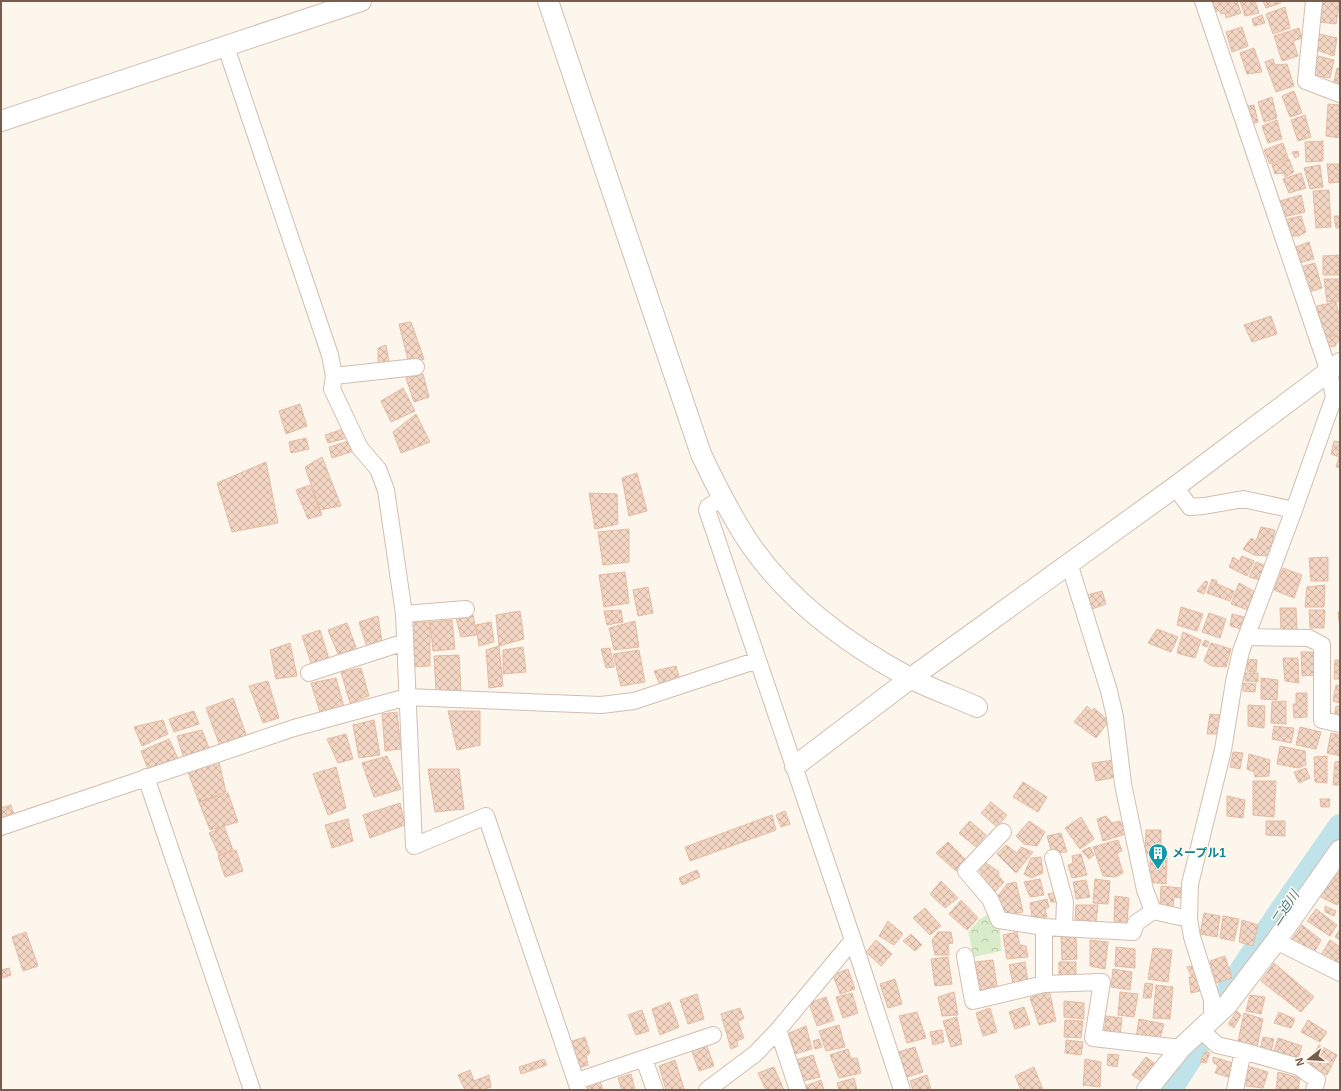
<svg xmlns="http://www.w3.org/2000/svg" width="1341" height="1091" viewBox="0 0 1341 1091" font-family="Helvetica,'Noto Sans JP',sans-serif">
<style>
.forest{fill:url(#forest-crowns)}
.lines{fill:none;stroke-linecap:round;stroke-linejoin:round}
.river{stroke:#bfe3e8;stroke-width:24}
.building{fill:url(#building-cross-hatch);stroke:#e6bba3}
.minor-casing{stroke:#d1beb0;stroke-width:18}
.tertiary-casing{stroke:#d1beb0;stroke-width:22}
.minor{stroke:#fff;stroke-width:16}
.tertiary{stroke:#fff;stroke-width:20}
.labels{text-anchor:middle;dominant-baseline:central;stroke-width:3;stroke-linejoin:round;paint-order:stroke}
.culture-label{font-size:12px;font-weight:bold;fill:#0d838f;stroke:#fffaf3;text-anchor:start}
.water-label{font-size:13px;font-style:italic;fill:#437c86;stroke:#fffaf3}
</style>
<defs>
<pattern id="forest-crowns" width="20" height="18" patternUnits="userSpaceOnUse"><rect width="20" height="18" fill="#d8ecc9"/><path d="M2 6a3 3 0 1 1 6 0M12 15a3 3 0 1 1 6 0" fill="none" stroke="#b4c2a5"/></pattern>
<pattern id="building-cross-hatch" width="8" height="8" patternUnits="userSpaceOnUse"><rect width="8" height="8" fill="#f3d5c3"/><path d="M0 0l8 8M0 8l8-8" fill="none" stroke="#cab0a1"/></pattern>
</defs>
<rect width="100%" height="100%" fill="#fdf6ec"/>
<path class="forest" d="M989,914L996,927L1000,928L1001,951L974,957L968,932L980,919Z"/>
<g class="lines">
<path class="river" d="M1229,989L1276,918L1340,826
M1170,1090L1197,1048"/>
</g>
<path class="building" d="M1213,1H1237L1241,13L1226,18L1225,13L1221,14L1219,10L1215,12L1212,2Z
M1240,1H1255L1259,13L1245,16Z
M1263,1H1280L1281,3L1266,8Z
M1322,1H1340L1336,24L1320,22Z
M1285,7L1290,28L1273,34L1266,14Z
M1262,15L1265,23L1254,26L1252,19Z
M1242,27L1248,46L1232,52L1226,32Z
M1299,28L1302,38L1293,41L1298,56L1282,61L1274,36Z
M1319,34L1337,38L1334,56L1316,50Z
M1254,48L1262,72L1247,74L1240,53Z
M1314,55L1334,60L1330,78L1313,75Z
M1273,59L1275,65L1287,64L1294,86L1276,92L1265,62Z
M1337,68L1340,69V86L1333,85Z
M1294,91L1302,113L1290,117L1282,96Z
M1272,97L1277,118L1264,122L1258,102Z
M1328,104L1340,105V138L1326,136Z
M1254,105L1258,122L1252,124L1247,106Z
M1305,115L1311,137L1298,141L1291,120Z
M1277,120L1282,139L1268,143L1262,126Z
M1323,141V161L1306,162L1305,142Z
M1283,143L1288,158L1270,164L1264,150Z
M1298,151L1299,156L1295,158L1292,152Z
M1289,159L1294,172L1285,177L1284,173L1275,174L1272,165Z
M1327,164H1340V182L1329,183Z
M1320,165L1323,187L1310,189L1304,168Z
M1301,173L1306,188L1289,193L1283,179Z
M1329,190L1331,227L1316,228L1313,191Z
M1301,195L1305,212L1284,217L1280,201Z
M1301,216L1306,232L1299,236H1289L1284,220Z
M1334,216H1340V228H1336Z
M1309,242L1314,259L1299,263L1293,248Z
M1340,255V275H1323V256Z
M1315,263L1322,288L1309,292L1300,267Z
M1324,279H1340V301L1327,302Z
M1336,302L1340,319V333L1324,337L1317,306Z
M1271,316L1277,334L1252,342L1244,325Z
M411,322L424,359L409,364L399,324Z
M1338,335L1339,340L1335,346L1328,347L1325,337Z
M386,345L390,368H378V348Z
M423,374L429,397L414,402L406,378Z
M403,388L415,411L391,422L381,401Z
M300,404L307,426L286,434L279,411Z
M416,414L430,442L401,453L393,432Z
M346,428L351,437L328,443L325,435Z
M306,438L309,449L291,453L289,442Z
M352,440L354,451L332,458L329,447Z
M1334,441L1340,442V468L1336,467L1339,457L1331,454Z
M322,457L341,506L320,510L305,467Z
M266,462L278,523L232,532L217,483Z
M637,473L647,511L629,516L622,478Z
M310,485L322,515L308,519L296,490Z
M589,493L617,494L618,524L595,529Z
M1261,527L1275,530L1269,556L1254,555L1243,549L1251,538L1256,541Z
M629,529V562L603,565L598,532Z
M1242,556L1254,561L1247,576L1229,567L1233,557L1239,561Z
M1328,557V581H1311L1309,558Z
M1256,562L1266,566L1260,580L1249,577Z
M1283,568L1302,575L1294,598L1274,590Z
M625,572L629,603L604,607L599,575Z
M1212,579L1217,581V584L1234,591L1230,601L1207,593Z
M1205,581L1208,582L1204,594L1197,591Z
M1239,583L1254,591L1248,610L1231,604Z
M1325,585L1324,607H1305L1307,587Z
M648,587L653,613L638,616L633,590Z
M1102,591L1106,604L1092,609L1087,595Z
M1181,607L1203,614L1197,631L1177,625Z
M1280,608H1296L1297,632L1281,631Z
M621,610L623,622L607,625L604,611Z
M1309,610H1325L1324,628H1310Z
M520,611L524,639L499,646L496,615Z
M1338,612H1340V629Z
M1209,613L1226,619L1220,638L1202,632Z
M1232,614L1245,617L1241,629L1230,626Z
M473,615L477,635L461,637L456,618Z
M378,616L382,642L367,647L359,622Z
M452,620L455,649L433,651L430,622Z
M635,621L639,647L614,650L609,628Z
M411,622H430V666L412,667Z
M491,622L494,642L479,646L476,625Z
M347,623L357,650L338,654L328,630Z
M1157,629L1178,637L1171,652L1148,643Z
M320,630L329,659L312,666L302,636Z
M1183,632L1201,640L1195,658L1177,653Z
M1205,640L1209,642L1207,647L1202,645Z
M290,643L297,676L276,679L270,650Z
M1211,643L1231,649L1226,667L1212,666L1204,661Z
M499,646L503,686L489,688L486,650Z
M523,647L526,672L503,674V650Z
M610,648L614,667L606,668L601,649Z
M639,650L645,682L621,686L613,654Z
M1301,652H1312L1317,662L1316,675L1302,676Z
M459,655L461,690L436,692L434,656Z
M1283,658H1298L1299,683L1285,681Z
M1248,659L1257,660L1256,672L1247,671Z
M1335,660H1340V679H1334Z
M676,666L680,680L660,685L654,671Z
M361,668L369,696L350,703L341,672Z
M1245,673H1258V682L1245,681Z
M336,678L344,707L321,716L311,683Z
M1261,678L1278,680L1277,700L1261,699Z
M268,681L279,718L263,723L249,686Z
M1243,683L1256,684L1255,692L1243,691Z
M1336,685L1340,686V703L1333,701Z
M1296,693H1307V717L1294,718L1293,704H1296Z
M233,698L247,737L220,746L206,708Z
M1286,701V724L1271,723L1272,702Z
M1248,705L1265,706L1264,728L1248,726Z
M1087,706L1092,711L1094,708L1109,721L1096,738L1074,722Z
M1336,706L1340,707V720L1334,718Z
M194,711L199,724L174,732L169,719Z
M448,711H480V745L457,750Z
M397,712L401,749L385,751L382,714Z
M1210,714L1221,715L1217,734H1207Z
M163,720L168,734L142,746L134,727Z
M374,720L380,755L359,758L353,725Z
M1274,726L1294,728L1291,743L1272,739Z
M1300,727L1321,732L1316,749L1296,745Z
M202,730L209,748L184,759L177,736Z
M1331,733L1340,735V756L1327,753Z
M346,734L353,759L338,763L327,739Z
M169,739L180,763L149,772L141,751Z
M1280,746L1305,751L1306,765L1298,768L1277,764Z
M1233,752L1243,753L1240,769L1230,767Z
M1249,754L1270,760L1269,776L1255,777L1254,772L1247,769Z
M387,756L401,789L374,797L362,763Z
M1327,756V783L1315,782L1314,757Z
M1114,760L1117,777L1096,781L1092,763Z
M1340,761V785H1333L1335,762Z
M219,762L226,792L199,802L188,772Z
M336,767L346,808L328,815L313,774Z
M1306,768L1310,778L1299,783L1294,772Z
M428,769H459L464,809L435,812Z
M1253,781H1276L1274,817L1253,815Z
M1023,782L1047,797L1038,812L1013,797Z
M228,793L238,822L210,830L199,802Z
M1227,796L1245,800L1243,818L1227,816Z
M1320,799H1330L1329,807H1321Z
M991,802L1007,815L997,827L981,813Z
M400,803L405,825L370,838L363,815Z
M11,805L14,815L2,818L1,808Z
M785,811L790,824L781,827L776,815Z
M772,815L776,830L690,861L685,847Z
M1106,816L1112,823L1120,821L1126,834L1103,841L1097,819Z
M1081,817L1094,839L1080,849L1065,828Z
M348,819L353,841L332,848L325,825Z
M970,821L986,835L976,847L959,833Z
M1029,821L1045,832L1037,846L1024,844L1016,836Z
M1266,821H1285V836L1266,835Z
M224,826L233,850L219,855L209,833Z
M1146,830H1161V855L1145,854Z
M1061,833L1067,852L1052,853L1047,836Z
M1118,840L1122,851L1117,853L1123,873L1115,877L1103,876L1093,847Z
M948,842L966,860L956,871L936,853Z
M1006,845L1017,853L1021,847L1033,852L1016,873L997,854Z
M1090,847L1094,855L1089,859L1082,851Z
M236,850L243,871L225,877L218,856Z
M1081,854L1087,875L1072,878L1068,865L1073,863L1072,856Z
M1041,857L1043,873L1031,878L1024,874L1031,858Z
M1150,858H1167L1166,884L1150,882Z
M985,862L999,872L998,875L1004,882L995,892L980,876L982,874L979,870Z
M697,870L700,877L682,885L679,878Z
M1340,871V901L1337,905L1319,896Z
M1040,879L1044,895L1030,897L1024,882Z
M1095,879L1110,881L1108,904L1093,903Z
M1086,880L1090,897L1076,899L1073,882Z
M941,881L958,898L945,908L930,894Z
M1016,882L1023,912L1004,915L998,896L1007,884Z
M1161,886L1181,888V898L1174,897L1173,908L1160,905Z
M1057,892L1059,902H1051L1048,894Z
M1115,896L1129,898L1127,922L1114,921Z
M1047,899L1049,907L1045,909L1047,917H1032L1030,903Z
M961,900L978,918L967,930L949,914Z
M1076,905H1098L1096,922L1075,919Z
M1325,906L1336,911L1334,916L1325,912Z
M925,908L941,926L930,935L913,918Z
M1316,909L1337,925L1330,936L1307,921Z
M1204,913L1220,916L1217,937L1200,934Z
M1223,916L1239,919L1234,941L1220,938Z
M1242,920L1258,925L1253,946L1239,942Z
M888,921L903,934L894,945L879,936Z
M1302,925L1321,940L1314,953L1291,941Z
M1340,929V940L1335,937Z
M26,932L38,966L23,971L12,937Z
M938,932H951L953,943L948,944L949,955H935L932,940Z
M1017,932L1020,945L1026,946L1028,957L1007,959L1003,935Z
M911,934L922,945L915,951L903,941Z
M1076,936L1077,959L1062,960L1061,937Z
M876,940L892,954L881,966L866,952Z
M1090,940L1108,942L1105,969L1090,966Z
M1330,940L1340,947V966L1321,955Z
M1116,947L1135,949V968L1115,966Z
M1153,948L1172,950L1168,982L1148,979Z
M1225,956L1232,978L1216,983L1210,961Z
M948,957L952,984L935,986L931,959Z
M993,960L997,986L981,990L975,962Z
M1025,962L1028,982L1013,984L1009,965Z
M1059,962H1076V980L1059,979Z
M1274,963L1314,997L1301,1012L1261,981Z
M1193,966L1199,980L1200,991L1191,993L1189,977H1192L1187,967Z
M9,968L11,975L3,978L1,970Z
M848,969L855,989L840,994L833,975Z
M1113,969L1132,972L1130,990L1111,987Z
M895,979L902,1004L888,1008L880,984Z
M1145,983L1153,984L1151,998H1143Z
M1156,985L1173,987L1170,1019L1153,1018Z
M1049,990L1056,1021L1039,1025L1030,998Z
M954,992L958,1015L942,1016L938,997Z
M1120,992L1138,994L1134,1017L1118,1015Z
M852,993L858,1013L843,1018L836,997Z
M697,994L704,1019L688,1024L680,1000Z
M1250,995L1265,997L1261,1014L1246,1011Z
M826,997L834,1020L817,1026L809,1003Z
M1064,1001L1084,1003V1019L1064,1017Z
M670,1002L679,1027L660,1035L652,1009Z
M1024,1007L1030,1024L1015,1029L1009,1012Z
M740,1008L744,1018L738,1022L744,1038L737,1041L738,1046L731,1049L721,1014Z
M990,1008L997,1032L983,1036L976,1013Z
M642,1010L649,1031L636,1035L628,1015Z
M1237,1011L1241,1015L1234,1028L1228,1024Z
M917,1012L926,1038L907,1043L899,1016Z
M1279,1012L1295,1019L1291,1028L1274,1023Z
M1244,1013L1263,1019L1257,1047L1238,1042Z
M1106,1016L1122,1018L1120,1036L1104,1035Z
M957,1017L962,1044L951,1047L943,1021Z
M1139,1019L1164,1024L1159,1042L1136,1038Z
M1065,1020L1083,1021L1081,1038L1064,1037Z
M1308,1020L1327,1032L1320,1042L1301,1032Z
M839,1025L845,1047L826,1051L819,1031Z
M806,1026L812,1049L795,1054L789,1033Z
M942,1030L944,1042L933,1045L930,1032Z
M585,1037L590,1053L586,1056L588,1065L579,1068L569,1042Z
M1263,1037L1274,1039L1271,1052L1260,1050Z
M1278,1038L1302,1046L1297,1061L1273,1054Z
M819,1039L822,1047L815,1049L813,1041Z
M1066,1040L1083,1042L1081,1055L1065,1053Z
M705,1041L714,1066L699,1071L690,1046Z
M1319,1045L1337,1055L1327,1075L1308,1064Z
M915,1047L923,1072L907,1077L898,1052Z
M848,1049L851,1059L857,1058L861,1073L839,1078L830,1055Z
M1205,1052L1210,1053L1206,1063L1200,1062Z
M1108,1054L1119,1055L1117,1067L1107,1065Z
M813,1055L820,1077L803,1081L796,1060Z
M1146,1057L1157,1065L1144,1083L1132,1075Z
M1213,1057L1233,1063L1228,1077L1215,1073L1218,1066L1213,1062Z
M544,1059L547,1065L521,1074L519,1067Z
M1085,1059L1101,1062L1100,1087L1083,1085Z
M675,1060L684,1089L666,1090L659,1066Z
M1248,1066L1268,1072L1263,1088L1246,1086Z
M774,1067L784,1090H766L758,1073Z
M1034,1067L1043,1090H1021L1015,1076Z
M470,1070L474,1081L489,1075L491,1087L482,1090H465L458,1075Z
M1278,1072L1300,1078L1298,1090H1276Z
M631,1074L635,1090H622L618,1078Z
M927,1075L931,1090H913L910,1081Z
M854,1078L857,1090H839L837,1083Z
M821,1080L824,1090H803L802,1087Z
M600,1081L603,1090H586L584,1085Z"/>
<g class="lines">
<defs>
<path id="minor" d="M1203,1L1329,372L1334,397L1294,510L1241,651L1234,682L1223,750L1190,884L1189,919L1192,937L1212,1000V1019
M1314,1L1306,81L1340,94
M226,47L330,355L334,376L332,389L360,448L378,469L386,490L404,614L414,846L486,816L579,1090
M334,376L416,367
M1175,487L1190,507L1204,506L1243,499L1294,510
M722,498L708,507L707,510L853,940L902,1090
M1069,563L1109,691L1115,717L1123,784L1145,890L1153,911L1189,919
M404,614L466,609
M1246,637L1309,638L1322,645V720L1340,724
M309,673L405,642
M146,777L252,1090
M1,827L294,728L407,697L601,705L634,701L758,660
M1003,832L966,871L990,899L999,920L1044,927L1133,932L1136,923L1153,911
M1053,858L1065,902L1064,928
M1276,941L1340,973
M965,956L973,1001L1044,984L1102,982L1093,1038L1181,1048
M1044,984V927
M778,1030L798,1090
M1201,1030L1217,1045L1243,1051L1299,1067L1317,1080L1314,1090
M644,1059L655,1090
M577,1081L713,1035
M707,1090L755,1054L778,1030L853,940
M1235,1090L1243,1051"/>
<path id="tertiary" d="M548,1L701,454C714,482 728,509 744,535C784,598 845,643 910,678C931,689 955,697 977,707
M1,121L361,1
M795,766L911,678L1175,487L1340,363
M1147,1090L1181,1048L1227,1005L1276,941L1340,850"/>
</defs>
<use href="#minor" class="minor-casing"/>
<use href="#tertiary" class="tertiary-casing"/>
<use href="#minor" class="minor"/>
<use href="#tertiary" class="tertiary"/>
</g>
<defs>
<symbol id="building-pin" viewBox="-11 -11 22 30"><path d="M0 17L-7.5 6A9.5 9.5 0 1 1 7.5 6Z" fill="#0f9aa8" stroke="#fffaf3"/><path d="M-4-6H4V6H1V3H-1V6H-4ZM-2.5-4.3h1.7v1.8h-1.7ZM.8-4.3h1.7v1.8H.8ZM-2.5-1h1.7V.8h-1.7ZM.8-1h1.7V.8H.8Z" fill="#fff"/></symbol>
</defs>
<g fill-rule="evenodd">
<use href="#building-pin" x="1147" y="842" width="22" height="30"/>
</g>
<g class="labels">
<g class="culture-label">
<text x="1172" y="853">メープル1</text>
</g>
<g class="water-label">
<text transform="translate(1285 908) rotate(-56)">二迫川</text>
</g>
</g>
<rect width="1341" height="1091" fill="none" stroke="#7a5c4d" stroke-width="4"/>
<g transform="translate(1309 1059) rotate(253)" stroke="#fffaf3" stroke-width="3" paint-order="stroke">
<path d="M0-3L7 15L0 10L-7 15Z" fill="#7a5c4d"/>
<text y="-6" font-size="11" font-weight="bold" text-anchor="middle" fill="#7a5c4d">N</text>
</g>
</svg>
